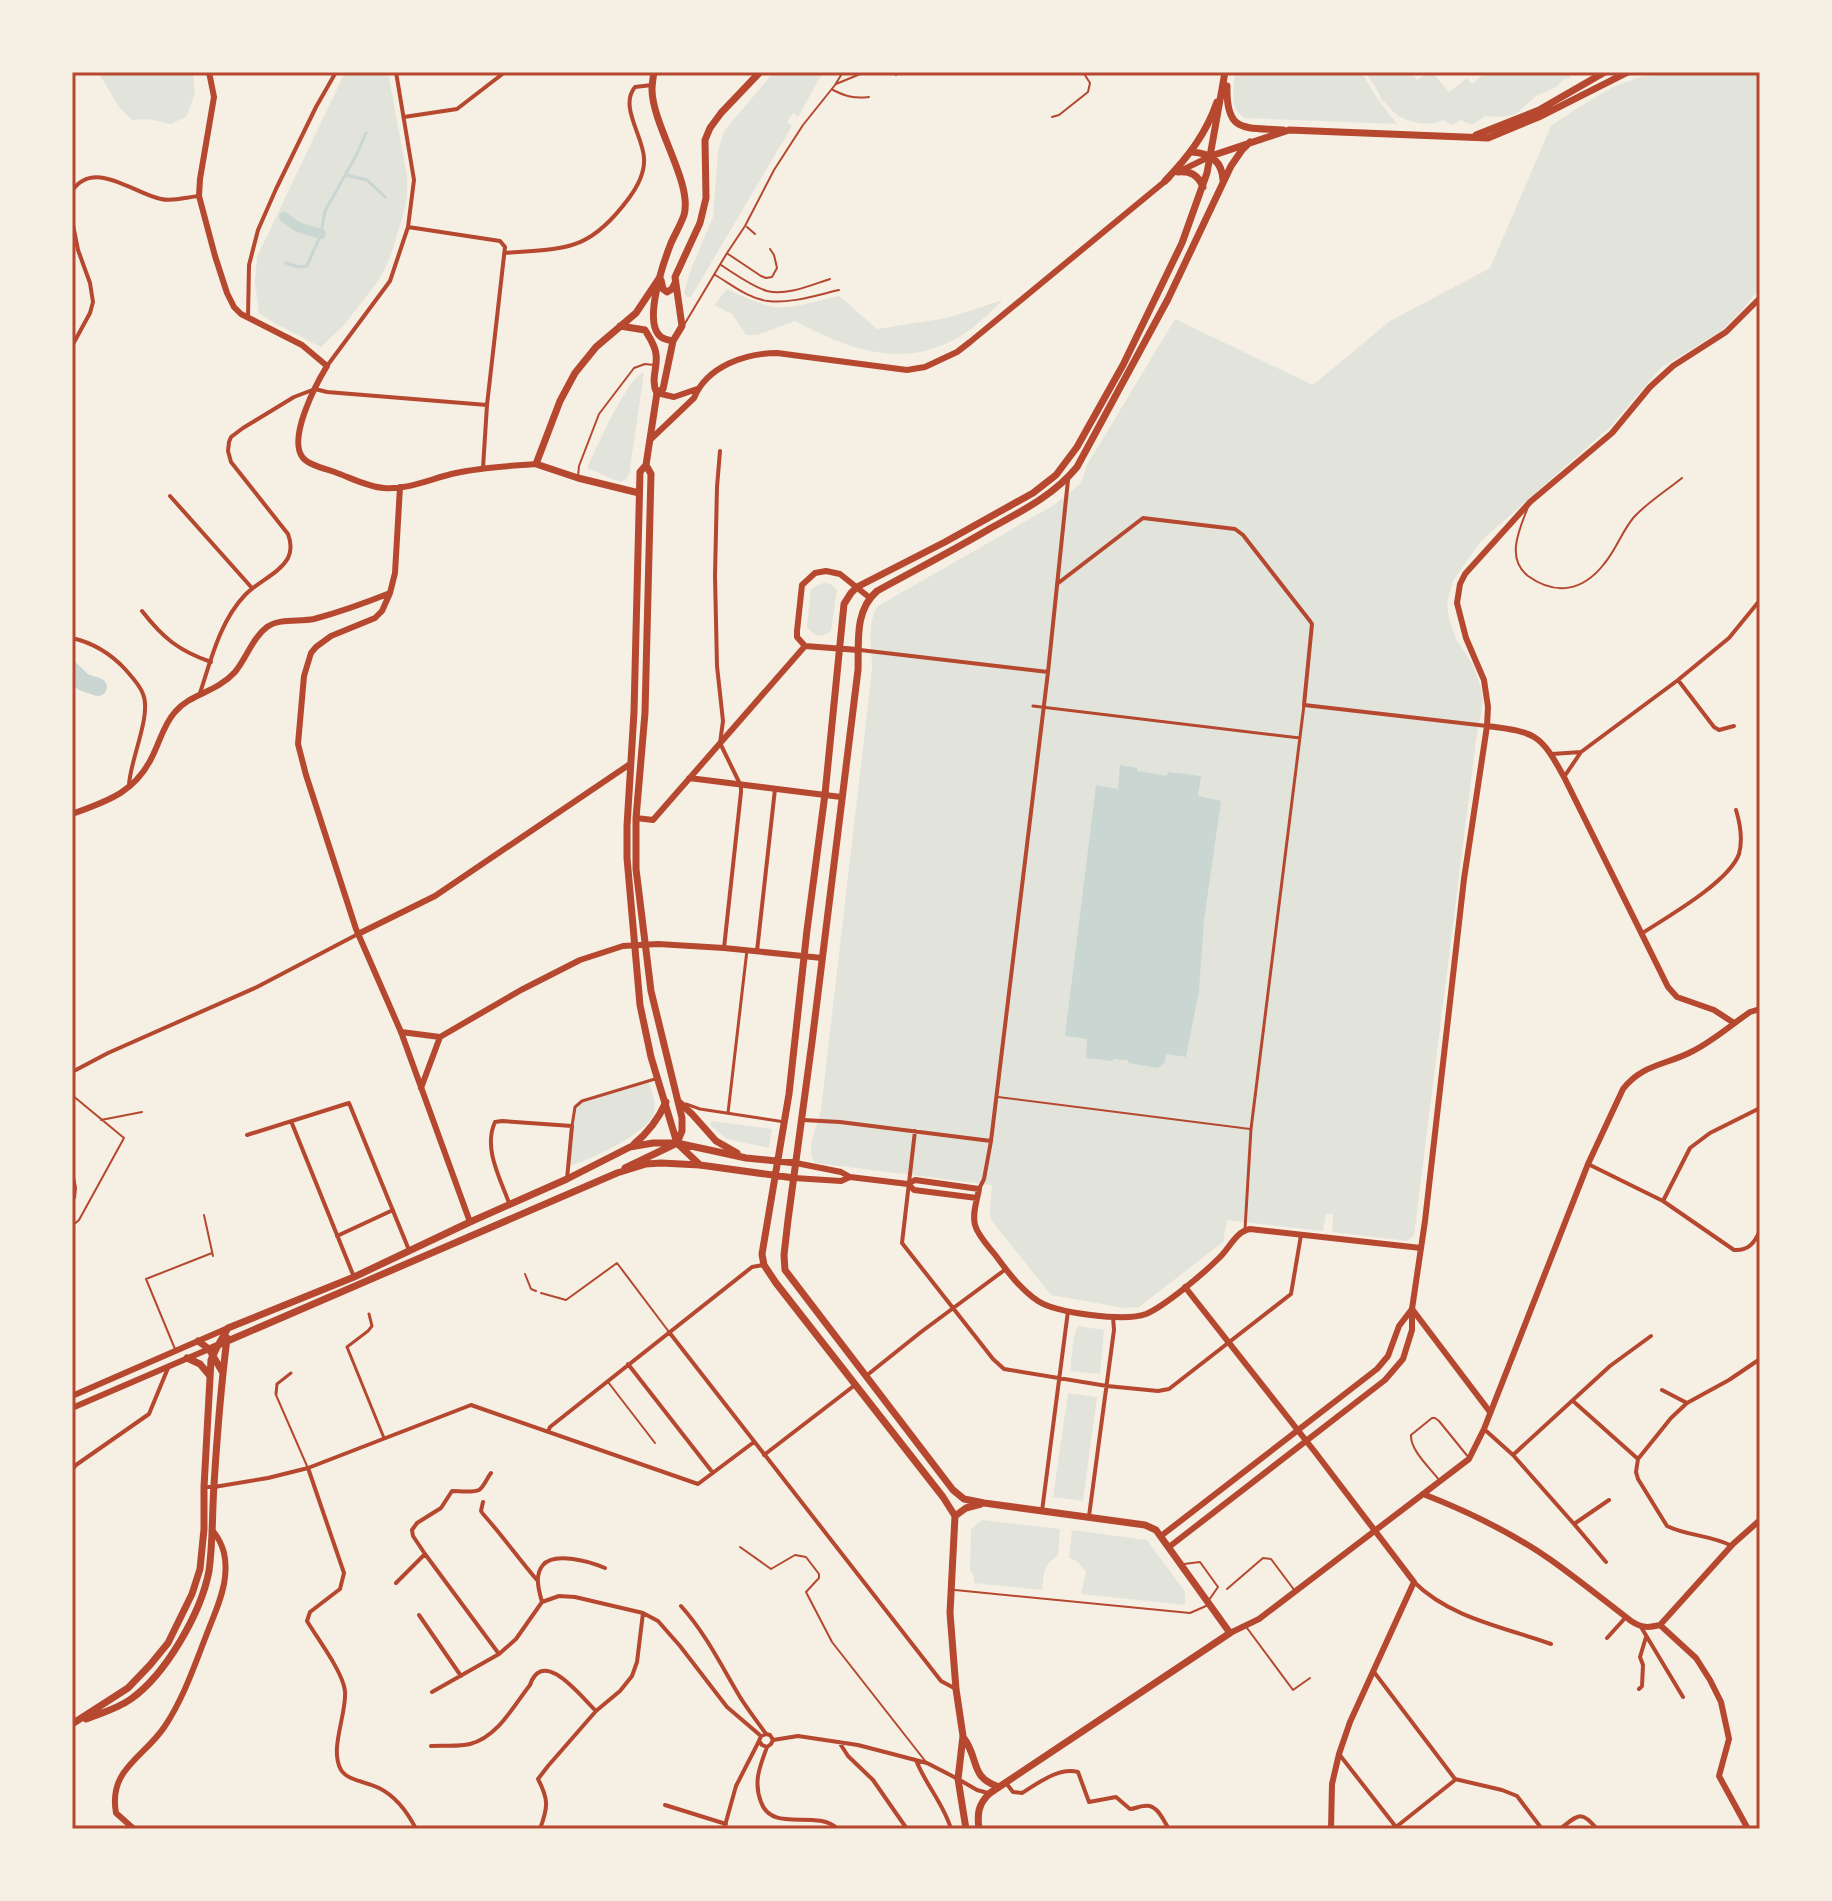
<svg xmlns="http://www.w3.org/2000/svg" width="1832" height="1901" viewBox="0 0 1832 1901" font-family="Helvetica,sans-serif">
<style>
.green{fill:#e2e4dc}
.water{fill:#c9d6d2}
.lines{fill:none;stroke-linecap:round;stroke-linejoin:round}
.stream{stroke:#c9d6d2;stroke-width:3}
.canal{stroke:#c9d6d2;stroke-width:10}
.river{stroke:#c9d6d2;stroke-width:18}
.service{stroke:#b5482f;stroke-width:2}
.pedestrian{stroke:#b5482f;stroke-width:3}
.minor{stroke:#b5482f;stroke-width:4}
.tertiary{stroke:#b5482f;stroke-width:6}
.secondary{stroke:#b5482f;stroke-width:6}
.primary{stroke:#b5482f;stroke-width:7}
.trunk{stroke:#b5482f;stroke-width:7}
.neatline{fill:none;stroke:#b5482f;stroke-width:3}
</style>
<rect width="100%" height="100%" fill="#f6efe4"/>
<path class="green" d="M98,72H193L195,92L187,116L171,124L148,119L132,120L119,107Z
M345,72H388L407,176V196L405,208L391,255L379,280L344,325L321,347L274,323L259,313L255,283L257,257Z
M774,72H823L798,117L793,113L787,122L792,126L691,297H687L684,293L691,269L713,217L718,151L724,131Z
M1235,72H1361L1379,101L1397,124L1245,118C1228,109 1234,89 1235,72Z
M1366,72H1411L1417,80L1429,72H1432L1449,92L1467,78L1472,84L1486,72H1569L1570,78L1563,80L1556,87L1536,96L1516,114L1502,117L1485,116L1472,125L1460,120L1453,125L1443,120C1431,127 1408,123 1396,114C1390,110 1388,104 1381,100C1381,93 1370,81 1366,72Z
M1679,72L1760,75V288L1742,310L1721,331L1661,368L1610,427L1480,542L1453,581L1447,601L1449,619L1456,639L1473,665L1482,691L1483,701L1476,741L1414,1235L1407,1241L1332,1232L1333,1214H1326L1323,1231L1227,1220L1223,1242L1139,1307L1124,1308L1051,1295L991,1220L990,1211L992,1185L815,1163C804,1148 818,1127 821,1109L872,670C872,650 866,623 878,606L1054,505L1081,483L1087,465L1175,319L1313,385L1390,321L1490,268L1551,126L1574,110L1613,87L1640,77Z
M727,289C741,296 754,302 769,306C791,311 818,300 839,296L877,329L947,318L1003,300C991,311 979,324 965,333C908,371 851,351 795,321L757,335H746L732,314L714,305Z
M642,373H644L629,475L626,479L620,482L587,468C598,445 623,386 642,373Z
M825,582L832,585L837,590L831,631C821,638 815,637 807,627L811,589Z
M648,1081C651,1090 657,1103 654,1112C649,1134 590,1159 570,1166L575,1107L582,1101Z
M712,1121L772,1129L769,1148L727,1139L710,1125Z
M1078,1326L1104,1330L1100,1374L1070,1371L1074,1336Z
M1068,1393L1097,1397L1083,1501L1053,1497Z
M982,1520L1060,1529L1058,1556C1043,1563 1044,1576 1042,1590L974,1583V1576L970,1571L971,1529Z
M1072,1530L1147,1540L1185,1592V1605L1081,1594L1086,1572L1078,1562L1069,1558Z"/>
<path class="water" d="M1120,765L1137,768V771L1167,776L1168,772L1201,776L1198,796L1221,801L1204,920L1199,991L1186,1057L1166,1054L1165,1062L1158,1068L1128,1063V1060L1113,1059V1061L1086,1058L1087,1039L1065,1036L1096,785L1118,789Z"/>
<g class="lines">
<path class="stream" d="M346,175L367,180L385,197
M286,263L299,267L307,266L321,234L325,211L357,154L366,133"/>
<path class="canal" d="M284,217L298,227L321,234"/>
<path class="river" d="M72,671L83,682L98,687"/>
<path class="service" d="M896,75L897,72
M836,84L865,72
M833,90C845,96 854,99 869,97
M1052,117L1059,115L1088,92L1090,83L1083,72
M747,227L755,234
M728,254L761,276L766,278L772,277L777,268L774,255L770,249
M721,265C735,274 751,286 767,291C787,296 811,285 830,279
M715,275C731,284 749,299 768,301C790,304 817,295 839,290
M684,325L727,253L745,226L774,170L803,125L835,85L843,72
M578,477L579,466L599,414L634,368L645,364L654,365
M1528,507C1520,528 1505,558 1528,576C1556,596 1583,591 1604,564C1616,550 1622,531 1634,517C1648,502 1666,491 1682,478
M72,1095L124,1138L79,1220L72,1226
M998,1097L1250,1129
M101,1120L142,1112
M72,1166L76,1188L75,1198L72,1200
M204,1215L213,1256
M525,1274L531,1289L536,1291
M541,1293L566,1300L617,1263L669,1332
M175,1349L146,1279L212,1253
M608,1382L655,1443
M276,1395L307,1466
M1439,1480C1430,1468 1410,1450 1411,1435L1432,1418H1435L1439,1421L1469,1458
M740,1547L771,1569L795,1555L806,1557L819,1574V1578L806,1592L832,1642L926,1762
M1184,1564L1200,1562L1218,1587L1209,1600
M1227,1589L1263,1558L1271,1559L1295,1591
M955,1590L1190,1613L1206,1606
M1247,1628L1293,1690L1310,1678"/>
<path class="pedestrian" d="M1033,706L1300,738
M686,1104L700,1109L785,1122
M728,1113L747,950
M572,1126L575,1107L582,1101L655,1079
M1245,1229L1251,1129L1304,705
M369,1314L372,1326L368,1331L347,1347L384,1438
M276,1394L277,1384L291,1373"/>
<path class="minor" d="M404,117L457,109L505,72
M72,191C94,158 134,194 161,199C173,202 187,197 199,196
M72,220L78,250L90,283L93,302L90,313L72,346
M408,227L500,241L505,247L487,405L483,468
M505,253C567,248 589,252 629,198C638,186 645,173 644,158C643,136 619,106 635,87L652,85
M248,318L249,265L258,230L276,189L316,107L336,72
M327,366L390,281L408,227L414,180L396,72
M720,451L717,487L715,576L717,666L723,721L720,743L741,786V792L724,948
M170,496L252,588
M1057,584L1143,518L1235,529L1243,535L1310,621L1312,624L1304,705L1487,726
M142,611C163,638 179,651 211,662
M72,638C94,643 110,653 125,669C131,676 140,685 143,694C152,715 130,760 129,785
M860,650L1048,672
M1678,680L1714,727L1719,730L1734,726
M200,693C211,660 220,621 245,595C257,582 279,574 288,558C292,550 291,542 288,534L231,462L228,451L229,442L231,437L243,428L294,397L315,389L327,392L487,405
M1552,754L1581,752
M1564,777L1581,752L1678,680L1729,638L1760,600
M1641,934C1667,917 1729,882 1739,854C1743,839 1740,823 1736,810
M757,951L775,789
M72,1072L108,1053L257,987L358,934
M803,1120L840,1122L991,1141
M291,1121L354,1277
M915,1131L902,1243L993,1359L1004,1369L1107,1386L1158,1391L1169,1389L1291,1294L1301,1235
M247,1135L349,1103L409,1250
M1588,1164L1663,1201L1734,1250C1748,1251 1755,1243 1760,1230
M979,1189L984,1179L991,1141L1048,672L1068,480
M1663,1201L1690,1148L1710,1133L1760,1108
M509,1203C500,1178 483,1148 495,1122L502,1121L572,1126L567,1179
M337,1236L393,1210
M669,1332L941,1681L954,1688
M628,1364L713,1473
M866,1376L921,1332L1006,1269
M1662,1390L1687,1403
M1573,1401L1638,1459
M1484,1429L1513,1455L1574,1524L1609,1500
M548,1432L550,1427L752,1267L763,1265
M764,1455L855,1385
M1513,1455L1610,1366L1651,1336
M308,1468L344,1573L340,1589L310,1612L307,1621C317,1638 343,1672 345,1691C347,1714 329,1749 341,1770C348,1781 368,1782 379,1788C395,1796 408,1813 416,1829
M72,1470L76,1465L149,1414L168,1368
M491,1473C487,1478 484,1487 479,1490C473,1493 459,1491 452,1491L441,1508L417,1523L412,1530L413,1536L425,1554L499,1654
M204,1487H214L268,1478L308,1468L471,1405L698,1484L754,1442
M483,1502L481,1511L483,1514C502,1535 518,1558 537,1580
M1042,1511L1068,1311
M1089,1516L1114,1330L1113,1317
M1574,1524L1606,1562
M1732,1546C1711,1535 1687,1536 1667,1526L1638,1479L1636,1472L1638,1459L1671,1418L1687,1403L1729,1380L1760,1359
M1414,1582C1450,1618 1504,1627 1551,1644
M396,1583L425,1554
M542,1602C539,1591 534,1575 543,1565C554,1551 591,1562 605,1568
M681,1606C706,1634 721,1665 740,1697C748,1710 757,1721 766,1734
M419,1615L461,1676
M1641,1627L1683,1697
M1607,1638L1626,1617
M1374,1672L1455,1779L1502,1790L1517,1796L1542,1829
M1639,1689L1642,1686L1643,1665L1640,1657L1646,1637
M432,1692L499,1654L516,1639L542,1602L559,1596L575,1597L643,1613L658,1621L680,1646L727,1707L761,1736L766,1734L770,1735L773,1740L771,1744L767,1747L762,1745L759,1741L761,1736
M773,1740L798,1736L858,1745L927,1763L958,1779L977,1790L988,1793
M839,1742L848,1756L873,1780L907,1829
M431,1746C444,1745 458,1747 470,1744C498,1737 514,1705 530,1685C543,1646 582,1698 596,1711
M767,1747C760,1766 753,1782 761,1802C772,1834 816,1808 838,1829
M1339,1754L1396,1827L1399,1829
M916,1760C925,1784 944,1804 951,1829
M1006,1783L1013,1792L1022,1793C1038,1783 1059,1767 1078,1772L1089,1802L1116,1797L1130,1809C1135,1809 1139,1806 1144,1806C1157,1803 1163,1820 1169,1829
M665,1805L726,1824
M1396,1827L1455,1780
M540,1829C548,1807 549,1800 538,1779L548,1766L596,1711L620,1691L632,1676L637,1662L643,1613
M724,1829L736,1786L759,1741
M1560,1829C1578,1815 1581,1809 1597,1829"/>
<path class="tertiary" d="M1178,172L1211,156
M657,393L674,397L697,389
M650,440L694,398C707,366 746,353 777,353L907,370L925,367L957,352L970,342L1169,178
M805,646L797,637V631L802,585L815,573L826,571L840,574L870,598
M805,646L858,650
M1487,726C1535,732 1540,733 1564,777L1668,987L1677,997L1714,1010L1734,1023
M689,778L841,797
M636,818L653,820L805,646
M358,934L435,896L630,764
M401,1032L440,1037L521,990L580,960L623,946L658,944L724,948L822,958
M421,1088L440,1037
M796,1163L841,1172L850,1177L908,1184L915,1180L979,1189C977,1201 972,1213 975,1225C978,1236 989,1247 996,1256C1007,1271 1021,1290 1038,1301C1056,1313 1125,1322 1146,1314C1165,1306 1204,1273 1219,1258C1230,1248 1235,1232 1250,1229L1421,1248
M794,1178L841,1181L850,1177
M908,1184L914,1190L977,1198
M1185,1287L1315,1452L1414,1582L1350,1722L1339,1754L1332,1784L1331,1829
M1412,1309L1490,1412
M1423,1494C1467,1511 1512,1533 1551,1560C1579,1580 1605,1601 1631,1621C1642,1628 1648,1628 1660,1625L1733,1544L1760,1520
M1660,1625L1696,1658L1710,1680L1721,1702L1729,1739L1719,1776L1748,1829
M134,1829L116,1813C108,1769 144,1758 165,1726C183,1699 194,1667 206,1636C213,1617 223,1597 225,1577C227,1559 224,1545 213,1531"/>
<path class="secondary" d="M209,72L214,97L200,179L199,196L215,256L227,293L234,307L241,314L302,345L327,366C316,384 287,439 303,458C310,466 327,469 337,473C351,478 368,487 384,488C409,490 432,478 456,473C483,467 510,466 536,464
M400,487L395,573L390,593L382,611L375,618L331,636L316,647L311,653L304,676L298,744L306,775L356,929L401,1032L470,1222
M72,814C108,801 136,792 153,755C160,741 164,724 175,712C191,693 216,693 235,672C246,659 253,637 267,627C280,618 299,622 314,619C340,612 365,603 390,593
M72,1396L228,1328
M72,1408L209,1349
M1161,1536L1377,1369L1388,1356L1399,1326L1412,1309
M1169,1547L1385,1380L1403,1359L1412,1330V1309L1425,1221L1464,879L1487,726L1488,707L1484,680L1466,638L1457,603L1460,584L1465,574L1530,502L1612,433L1650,387L1673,366L1726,332L1760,298
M1230,1633L1259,1619L1469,1459L1484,1429L1588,1164L1623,1089C1642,1064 1667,1065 1693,1051C1713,1041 1731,1025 1750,1012L1760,1009"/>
<path class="primary" d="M654,72C653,78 652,84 652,90C653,127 693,183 684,215C681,224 675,234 671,243C664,261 642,323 661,337C665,340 669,340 673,341
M661,280L663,289L667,292L672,289L675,283
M620,326L645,330C650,338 655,345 656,354C658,368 650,380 657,393L646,465L651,474L645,713L636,818V869L651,991L682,1118V1131L677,1143
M657,393L663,389L673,341L682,326L675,277L700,223L706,198L705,140L710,128L721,113L760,72
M646,465L640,472L634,712L627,826V858L640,1005L651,1057L677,1143
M639,493L578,478L536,464L560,401L575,373L596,347L636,313L660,277"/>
<path class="trunk" d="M1227,86C1226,134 1244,127 1283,130
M1476,135L1539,110L1605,72
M1192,152C1210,153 1222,161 1223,180
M1211,156L1289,130L1488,138L1541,116L1628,72
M1178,172C1191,171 1198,175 1203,187
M1165,181C1188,157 1206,134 1217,102
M679,1102L692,1114L716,1141L737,1153
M634,1144C649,1132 658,1120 666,1102
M679,1145L700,1165
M625,1168L675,1144
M198,1341L209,1349L223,1373
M209,1349L617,1173L646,1164L661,1163L700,1165L794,1178
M187,1358L200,1364L210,1376
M955,1516L966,1508L981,1504
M86,1719C101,1713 117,1709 131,1699C166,1674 201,1613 209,1571C213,1542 212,1514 214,1485C217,1436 221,1387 227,1338
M72,1724L128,1688L150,1665L168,1643L192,1594L200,1569L204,1529V1487L211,1360L216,1349L228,1328L354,1277L470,1222L567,1179L630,1147L653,1143H677L746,1158L796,1163
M963,1737C980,1759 969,1777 999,1787
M966,1829L958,1779L963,1736L956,1689L950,1613L955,1516L943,1497L776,1283L764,1265L762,1254L789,1094L807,930L825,794L844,604L851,593L857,587L945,542L1033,493L1056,475L1077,447L1123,365L1182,243L1207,173L1225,72
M979,1829C977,1814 978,1804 990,1793L1230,1633L1156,1530L1145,1525L984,1503L964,1499L953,1490L785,1270L784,1255L788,1220L812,1042L858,670C859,642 854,611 877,591C915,570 954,550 991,528C1022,511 1054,495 1077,467L1168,299L1231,166L1242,150L1250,142"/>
</g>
<rect width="1832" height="1901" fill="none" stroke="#f6efe4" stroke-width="148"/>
<rect x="74" y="74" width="1684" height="1753" class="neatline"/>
</svg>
